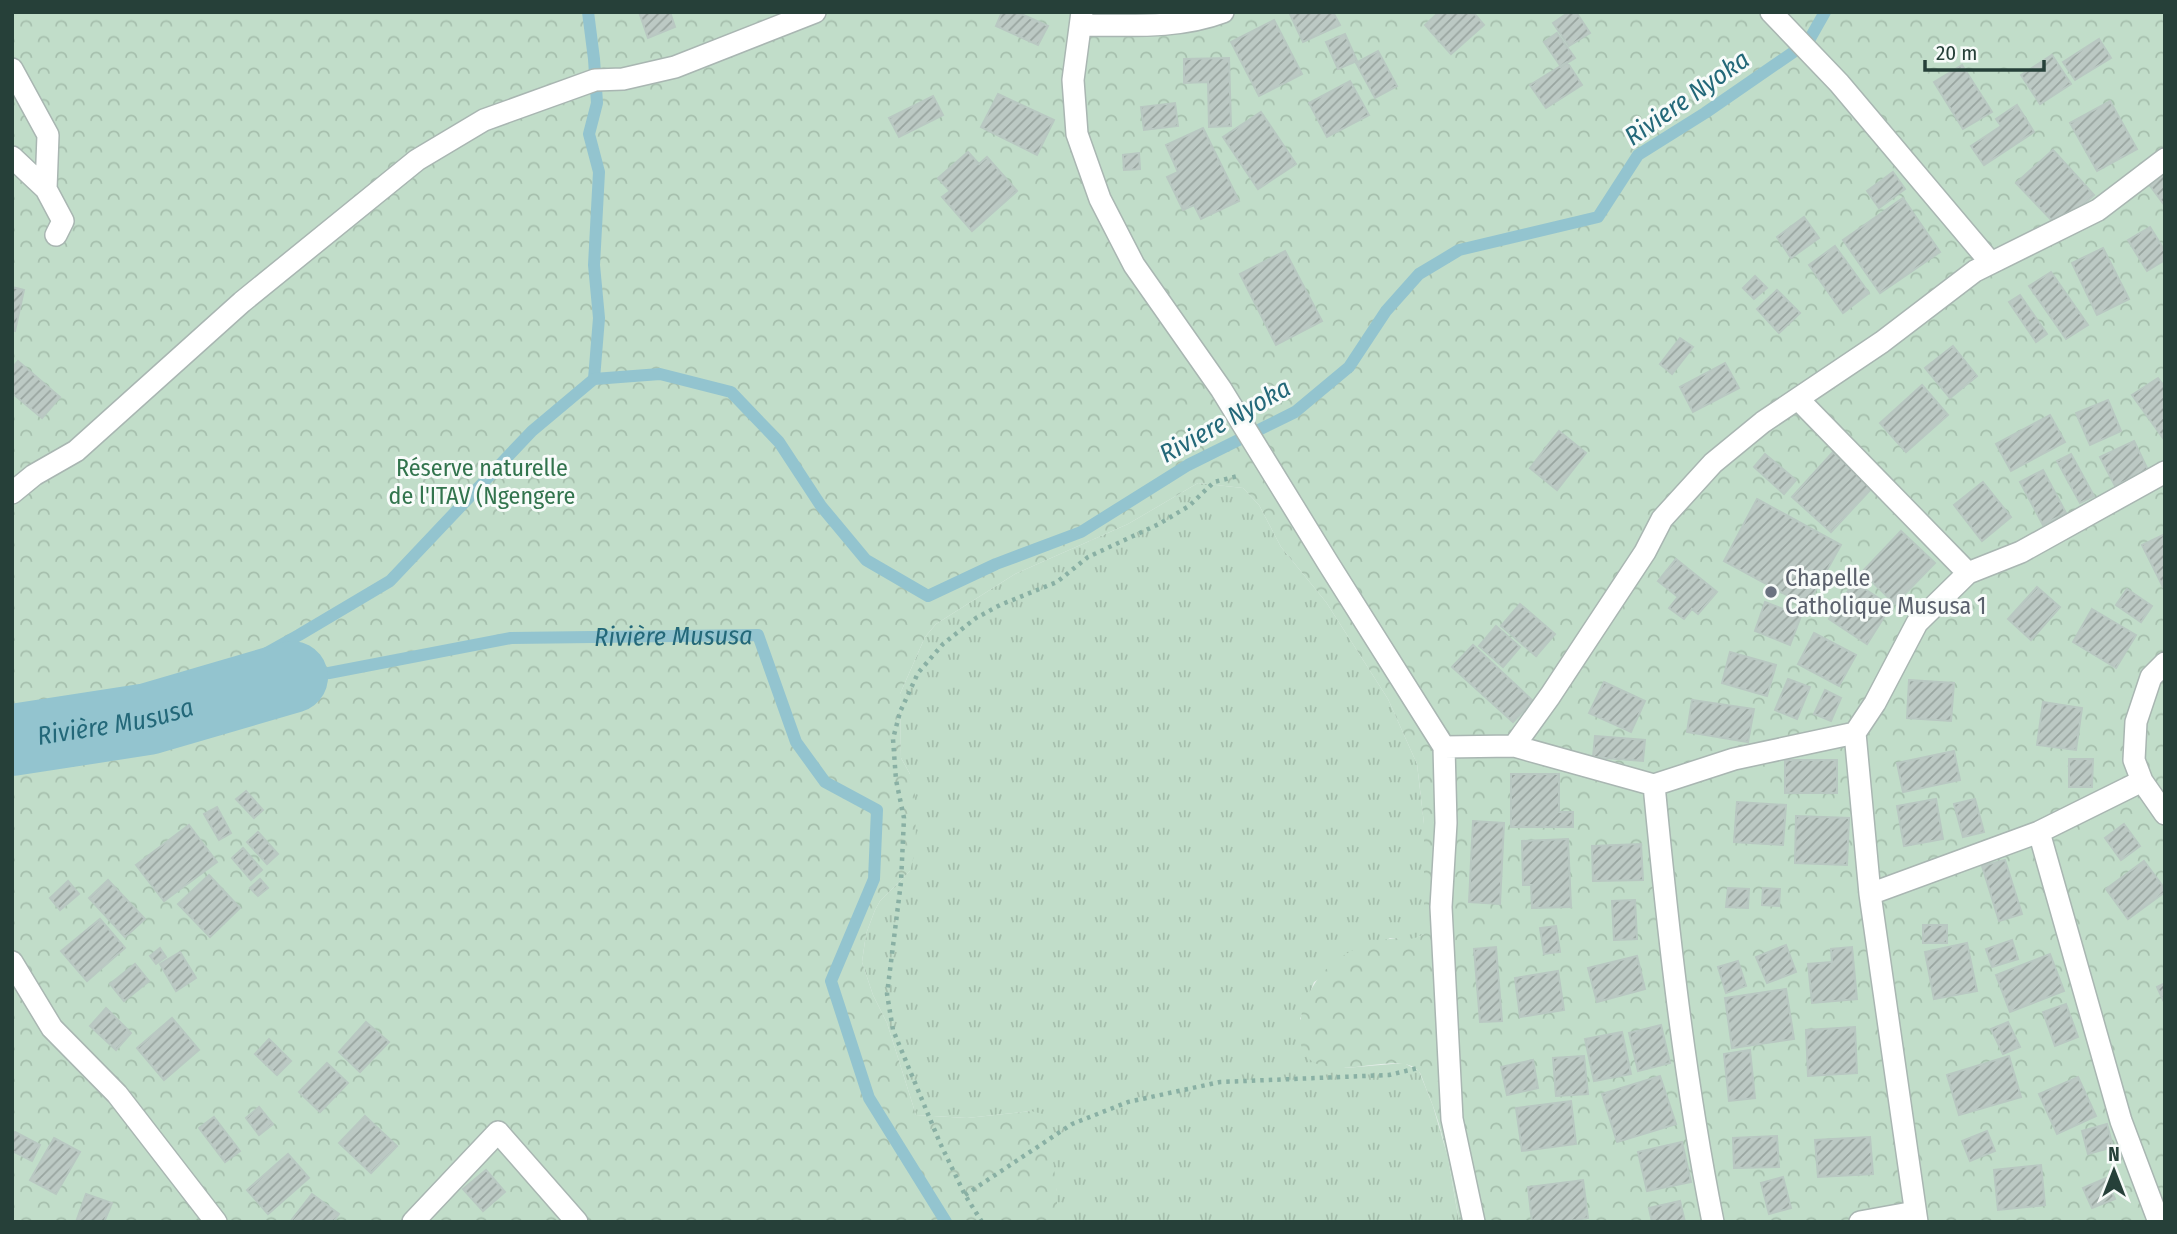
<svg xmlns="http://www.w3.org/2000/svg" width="2177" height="1234" viewBox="0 0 2177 1234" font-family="'Fira Sans Condensed',sans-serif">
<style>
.grass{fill:url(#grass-tufts)}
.park{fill:url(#park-crowns)}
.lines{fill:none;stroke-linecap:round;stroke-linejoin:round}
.stream{stroke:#93c4cf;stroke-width:12}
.river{stroke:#93c4cf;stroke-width:72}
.building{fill:url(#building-hatch);stroke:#b9c8c2;stroke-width:2}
.minor-casing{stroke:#a9b6b2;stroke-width:24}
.tertiary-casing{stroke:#a9b6b2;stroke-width:24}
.path{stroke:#89b0a4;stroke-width:4.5;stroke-dasharray:3.5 5;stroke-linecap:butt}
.minor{stroke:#fff;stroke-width:21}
.tertiary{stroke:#fff;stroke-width:21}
.worship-dot{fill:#6b7280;stroke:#f7fbf9;stroke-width:2.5}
.labels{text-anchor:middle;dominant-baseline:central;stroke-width:6;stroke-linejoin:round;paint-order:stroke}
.park-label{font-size:24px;fill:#32744d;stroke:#f7fbf9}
.worship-label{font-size:24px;fill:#5b616d;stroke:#f7fbf9;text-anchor:start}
.water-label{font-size:26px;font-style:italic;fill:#236879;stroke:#f7fbf9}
</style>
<defs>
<pattern id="grass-tufts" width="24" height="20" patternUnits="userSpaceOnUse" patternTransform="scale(1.75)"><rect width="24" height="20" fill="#c1ddc9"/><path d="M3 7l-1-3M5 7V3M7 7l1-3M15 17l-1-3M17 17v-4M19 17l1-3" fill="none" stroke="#a6bfad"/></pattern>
<pattern id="park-crowns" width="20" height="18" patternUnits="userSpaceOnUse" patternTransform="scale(1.75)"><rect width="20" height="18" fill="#c1ddc9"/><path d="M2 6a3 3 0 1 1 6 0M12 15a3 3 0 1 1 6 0" fill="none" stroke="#a6bfad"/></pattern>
<pattern id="building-hatch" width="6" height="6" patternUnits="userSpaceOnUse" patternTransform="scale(1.75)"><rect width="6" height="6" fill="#bcc9c4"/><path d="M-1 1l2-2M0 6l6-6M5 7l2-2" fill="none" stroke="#99a5a0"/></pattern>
</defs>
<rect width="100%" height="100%" fill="#e6eeeb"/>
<path class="grass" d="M1198,483L1243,488L1259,505L1281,547L1326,602L1388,699L1417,764L1424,824V934L1413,940L1390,938L1314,982L1300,1019L1345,1068L1404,1063L1419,1071L1433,1106L1448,1158L1459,1222H1057V1191L1031,1111L967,1118L916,1115L887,1023L873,995L862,962L866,934L875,910L880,901L910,871V774L901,758L900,694L925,637L936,624L1015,574L1128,524Z"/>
<path class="park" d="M12,12H2165V1222H1459C1452,1178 1445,1134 1428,1093C1425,1087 1423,1079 1420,1073C1401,1046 1328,1088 1305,1054C1297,1041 1299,1023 1303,1008C1316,969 1348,945 1389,939C1404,936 1409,943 1424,934V824L1417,764L1388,699L1326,602L1281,547L1259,505L1243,488L1198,483L1128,524L1015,574L936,624L925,637L900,694L901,758L910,774L915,795L916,848L910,871L880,901L875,910L866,934L862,962L873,995L887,1023L916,1115L967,1118L1031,1111L1047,1115L1057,1191V1222H12Z"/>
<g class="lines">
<g class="stream">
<path d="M588,12L594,59L597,103L589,134L599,172L594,265L599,318L594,379"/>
<path id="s1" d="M292,677L329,673L511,638L758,635L796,742L825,782L877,810L874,879L831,981L869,1098L946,1222"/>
<path d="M148,719L299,635L390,581L532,431L594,379L660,374L731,392L779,442L821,506L866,560L928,596L996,564L1081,532L1188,465L1295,412L1349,367L1386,311L1419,274L1459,250L1598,217L1638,155L1705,113L1808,42L1825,12"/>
</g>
<path class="river" id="s2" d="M12,740L148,719L292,677"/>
</g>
<path class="building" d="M639,12H670L675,27L648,38Z
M1002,12H1017L1048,26L1038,45L996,26Z
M1289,12H1333L1340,25L1303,42Z
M1439,12H1473L1484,25L1451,54L1425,25Z
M1569,12H1576L1590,33L1569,46L1553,23Z
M1274,20L1302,74L1259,96L1231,42Z
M1557,33L1575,58L1561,67L1544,42Z
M1345,34L1357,61L1338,69L1326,42Z
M2099,39L2111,58L2075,80L2063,62Z
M1378,51L1397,86L1375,98L1356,63Z
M2052,55L2071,84L2040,104L2021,75Z
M1229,58L1231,126L1209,127L1208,82L1184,83V59Z
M1567,62L1582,85L1546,108L1530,85Z
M1962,65L1992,112L1963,129L1934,82Z
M1350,81L1369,115L1327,137L1309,103Z
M998,94L1054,120L1037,155L981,127Z
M933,96L943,115L899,137L889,118Z
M2110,101L2137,149L2097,171L2070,123Z
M1175,103L1178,126L1144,130L1141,107Z
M2017,105L2034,132L1984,165L1971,146L2001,126L1996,119Z
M1261,112L1296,164L1258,189L1223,137Z
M1203,128L1239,201L1201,219L1194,205L1183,210L1167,177L1178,172L1166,145Z
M2053,150L2094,195L2058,227L2016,183Z
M968,152L979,164L987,157L1017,191L972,231L942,197L950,191L938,178Z
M1139,153L1140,169L1124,170L1123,155Z
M2165,171V206L2148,183Z
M1893,172L1905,189L1879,208L1867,191Z
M1903,198L1940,252L1880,293L1843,240Z
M1804,217L1819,238L1791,258L1777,237Z
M2150,227L2165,251V260L2147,271L2128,240Z
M1835,246L1869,293L1843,313L1809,265Z
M2103,248L2129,299L2097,315L2072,263Z
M1285,251L1322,321L1276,345L1240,274Z
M2051,272L2088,325L2066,339L2029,286Z
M1755,276L1767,288L1754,299L1743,288Z
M12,287L24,290L15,331L12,330Z
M1777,290L1800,313L1779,333L1757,309Z
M2020,295L2047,334L2036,342L2009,302Z
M1680,338L1693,347L1672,374L1660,364Z
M1953,346L1977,376L1950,398L1925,368Z
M18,361L60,397L42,418L12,393V368Z
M1725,363L1739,388L1693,412L1680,387Z
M2158,378L2165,387V441L2132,395Z
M1922,385L1948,415L1906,452L1880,423Z
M2108,400L2121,431L2090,445L2076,413Z
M2050,415L2065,442L2011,471L1996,444Z
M1559,431L1586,453L1557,490L1530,468Z
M2134,441L2148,470L2115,486L2100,457Z
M1833,452L1872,488L1831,532L1792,497Z
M1765,454L1796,480L1784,494L1754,467Z
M2071,454L2094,496L2080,503L2057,461Z
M2043,470L2066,513L2043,525L2020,482Z
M1983,482L2011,517L1982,541L1954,505Z
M1757,499L1841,545L1807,606L1724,561Z
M1901,531L1935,563L1895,604L1862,572Z
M2165,534V587H2163L2142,545Z
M1676,559L1717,592L1698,614L1692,609L1684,619L1669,608L1678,597L1658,581Z
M1854,582L1891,606L1867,644L1829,619Z
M2037,587L2060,607L2031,640L2008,619Z
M2127,589L2152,606L2141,622L2116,605Z
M1765,602L1801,616L1790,645L1755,631Z
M1520,604L1555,634L1536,656L1501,626Z
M2092,609L2136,635L2116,668L2073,642Z
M1496,626L1520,647L1503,667L1479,646Z
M1814,633L1856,655L1839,686L1798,664Z
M1473,645L1533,701L1513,722L1452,667Z
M1730,652L1776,665L1767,696L1722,683Z
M1788,679L1810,687L1797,719L1775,710Z
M1909,680L1954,683L1951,721L1907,718Z
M1604,682L1645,701L1631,732L1589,713Z
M1825,690L1841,698L1831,721L1814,714Z
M1692,700L1754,709L1748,742L1687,732Z
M2043,702L2082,708L2076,750L2037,745Z
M1595,736L1645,740L1643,761L1593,757Z
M1954,751L1960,780L1903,792L1897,763Z
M2069,759H2093L2092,787H2069Z
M1785,760H1837V793H1785Z
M1511,774H1559V812H1573V827H1511Z
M246,791L263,810L254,818L236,799Z
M1936,799L1943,839L1904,846L1897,806Z
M1975,799L1984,832L1963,837L1954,804Z
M1737,802L1786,805L1783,845L1734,842Z
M217,807L231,833L219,840L204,814Z
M1796,816L1849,818L1847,865L1795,863Z
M1473,821L1504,823L1500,904L1469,902Z
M2124,824L2140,846L2121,860L2105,838Z
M189,825L217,862L164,901L136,865Z
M258,832L278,854L267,864L247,842Z
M1568,839L1571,907L1532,908L1531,885H1523L1522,841Z
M1641,844L1643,880L1593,881L1592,846Z
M243,848L262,870L251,880L232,858Z
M2005,860L2022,914L1999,921L1982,866Z
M2144,861L2165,889V892L2128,919L2106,889Z
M209,875L240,908L210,937L178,904Z
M260,879L268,888L258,896L250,888Z
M108,880L145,919L125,937L89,898Z
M68,881L79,894L60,910L50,898Z
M1728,888L1749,889L1748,908L1726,907Z
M1763,888L1780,889L1779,906L1762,905Z
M1635,900L1637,939L1614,940L1612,901Z
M100,919L125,948L87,981L61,951Z
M1923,925H1947V943H1923Z
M1556,926L1560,952L1544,954L1540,928Z
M2012,940L2018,959L1992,967L1986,949Z
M1967,943L1977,991L1934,999L1925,952Z
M1786,945L1796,972L1767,983L1756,957Z
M1496,947L1502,1021L1480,1022L1474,949Z
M1852,947L1857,999L1812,1003L1808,964L1832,962L1831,949Z
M160,948L166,957L156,964L150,956Z
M180,952L196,978L176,991L160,964Z
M2050,954L2064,991L2010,1012L1996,975Z
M1637,956L1645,989L1597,1002L1588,968Z
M1738,961L1746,986L1726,993L1718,967Z
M135,964L149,981L124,1001L110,984Z
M1558,971L1564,1010L1520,1017L1515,978Z
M2165,983V1004L2157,987Z
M1786,989L1794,1039L1732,1048L1725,998Z
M2066,1004L2078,1037L2055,1046L2043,1012Z
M106,1008L131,1033L116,1050L90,1026Z
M172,1018L199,1050L164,1080L137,1048Z
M366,1022L389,1042L360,1072L339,1052Z
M2008,1022L2020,1047L2003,1054L1991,1029Z
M1661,1025L1670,1063L1638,1071L1629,1033Z
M1855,1027L1857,1073L1808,1076L1806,1030Z
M1622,1032L1631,1074L1594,1081L1585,1039Z
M269,1039L291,1061L277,1075L255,1054Z
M1750,1050L1755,1098L1729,1101L1724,1054Z
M1584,1056L1588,1094L1556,1096L1553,1058Z
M2009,1056L2021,1097L1959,1115L1947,1075Z
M1533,1060L1538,1088L1507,1095L1501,1067Z
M327,1063L348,1083L320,1112L299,1092Z
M1660,1076L1676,1124L1617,1142L1602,1094Z
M2078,1077L2096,1116L2057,1134L2039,1094Z
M1571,1101L1576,1144L1522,1151L1516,1108Z
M259,1107L273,1124L259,1135L246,1118Z
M365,1116L397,1146L371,1173L339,1143Z
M214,1117L240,1151L225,1162L199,1128Z
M2107,1124L2113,1147L2088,1154L2082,1131Z
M1987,1131L1995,1151L1970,1161L1962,1141Z
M15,1132L40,1145L32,1161L12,1151V1136Z
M1777,1136L1779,1167L1734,1168L1733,1138Z
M1870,1137L1873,1174L1818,1177L1815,1140Z
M54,1138L80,1152L56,1194L30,1180Z
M1682,1142L1691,1182L1647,1191L1638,1152Z
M288,1154L309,1178L268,1214L247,1190Z
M2041,1165L2045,1205L1998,1210L1994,1170Z
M486,1170L505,1192L483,1211L463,1189Z
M1783,1177L1791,1208L1769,1214L1761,1183Z
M2106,1178L2115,1199L2092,1208L2083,1188Z
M1583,1180L1588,1218L1564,1222H1532L1528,1187Z
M86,1194L112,1203L104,1222H76Z
M312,1194L339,1214L333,1222H290Z
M1680,1201L1685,1222H1652L1649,1208Z"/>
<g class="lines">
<defs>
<path id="minor" d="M1082,12L1073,80L1077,134L1100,199L1134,265L1221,389L1328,563L1444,747L1446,823L1441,907L1452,1119L1474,1222
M1771,12L1839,83L1991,263
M1081,25C1129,25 1178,29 1223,12
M12,69L48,135L46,189
M12,157L46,189L63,221L56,235
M1798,399L1968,573
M2165,663L2151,677L2136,722L2134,760L2142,781L2165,814
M1514,746L1550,696L1645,552L1662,519L1713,463L1763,422L1882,342L1975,271L2098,210L2165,159
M1444,747L1514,746L1654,785L1734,759L1855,733
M1654,785C1668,931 1684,1077 1713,1222
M2039,832L2121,1121L2159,1222
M1870,894L2039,832L2142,781
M413,1222L498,1132L577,1222
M1860,1222L1915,1212
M1917,1222L1870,894L1855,733L1875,703L1917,623L1968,573L2021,552L2165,472"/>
<path id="tertiary" d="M12,493L34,475L76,451L242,302L417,160L484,120L595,80L623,79L675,67L815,12
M12,962L52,1028L117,1094L216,1222"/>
</defs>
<use href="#minor" class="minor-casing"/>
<use href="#tertiary" class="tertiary-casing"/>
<path class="path" d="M965,1195L1072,1124L1128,1102L1220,1082L1389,1075L1418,1068
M982,1222L965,1195L940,1143L893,1030L887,994L901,882L904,818L896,780L893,739L900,712L918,673L943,644L976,618L1000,605L1057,582L1088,557L1159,524L1189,506L1214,482L1238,476"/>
<use href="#minor" class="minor"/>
<use href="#tertiary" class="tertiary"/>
</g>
<circle class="worship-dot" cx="1771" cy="592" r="7"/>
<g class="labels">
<g class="park-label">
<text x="482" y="468">Réserve naturelle<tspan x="482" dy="28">de l'ITAV (Ngengere</tspan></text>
</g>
<g class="worship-label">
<text x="1785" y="578">Chapelle<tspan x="1785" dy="28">Catholique Mususa 1</tspan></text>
</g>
<g class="water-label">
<text transform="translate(1687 98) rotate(-35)">Riviere Nyoka</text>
<text transform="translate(1225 421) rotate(-29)">Riviere Nyoka</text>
<text stroke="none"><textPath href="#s1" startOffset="385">Rivière Mususa</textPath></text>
<text stroke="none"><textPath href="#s2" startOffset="105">Rivière Mususa</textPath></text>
</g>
</g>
<rect width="2177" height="1234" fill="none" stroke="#264039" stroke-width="28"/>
<g transform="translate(2114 1171)" stroke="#f7fbf9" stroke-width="5" paint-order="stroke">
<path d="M0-5L12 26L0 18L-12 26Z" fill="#264039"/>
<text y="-10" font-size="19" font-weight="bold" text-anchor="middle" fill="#264039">N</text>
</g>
<path d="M1925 60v10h119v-10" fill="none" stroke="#264039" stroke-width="3.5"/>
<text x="1936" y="60" font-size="21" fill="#264039" stroke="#f7fbf9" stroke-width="5" paint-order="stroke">20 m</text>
</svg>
